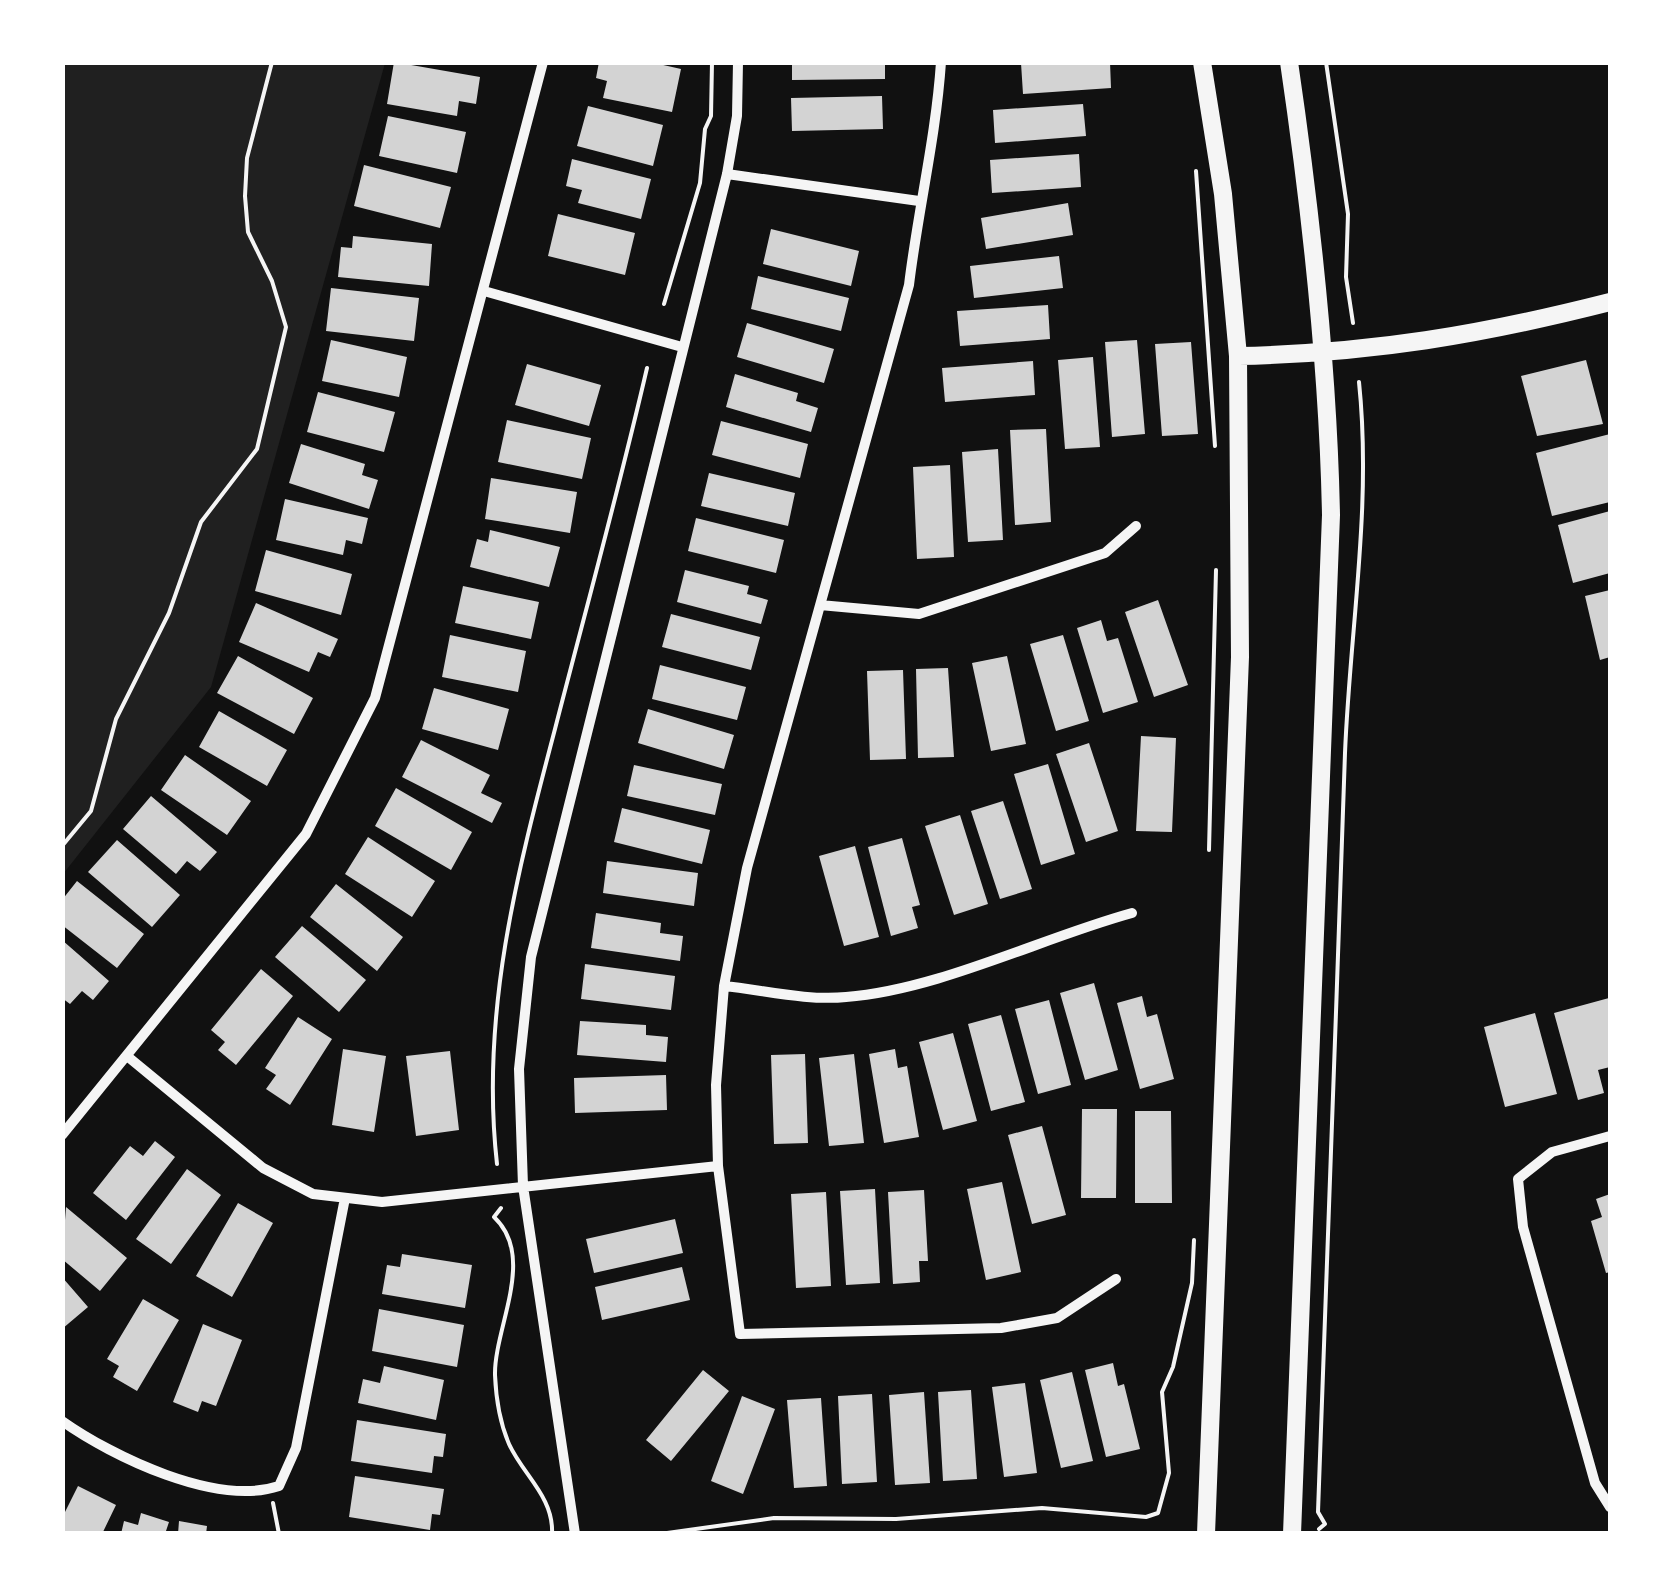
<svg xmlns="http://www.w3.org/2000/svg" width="1673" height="1596" viewBox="0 0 1673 1596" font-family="'Titillium Web',sans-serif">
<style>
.green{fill:#202020}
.building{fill:#d3d3d3}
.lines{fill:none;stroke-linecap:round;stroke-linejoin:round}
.path{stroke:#f5f5f5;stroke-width:4}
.minor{stroke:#f5f5f5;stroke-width:10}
.tertiary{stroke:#f5f5f5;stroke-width:18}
</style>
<rect width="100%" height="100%" fill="#111"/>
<path class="green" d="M63,63H385L211,687L63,874Z"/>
<path class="building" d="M394,62L480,77L476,104L459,101L457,116L387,104Z
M599,62H650L681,69L672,112L603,98L607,81L596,78Z
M792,62H885V79L792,80Z
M1110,62L1111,88L1023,94L1021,63Z
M882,96L883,129L792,131L791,98Z
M1083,104L1086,136L995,143L993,110Z
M588,106L663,125L653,166L577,146Z
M388,116L466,132L457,173L379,156Z
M1079,154L1081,187L992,193L990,160Z
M572,159L651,179L641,219L578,203L582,190L566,186Z
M364,165L451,187L440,228L354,206Z
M1068,203L1073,235L986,249L981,218Z
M558,214L635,233L625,275L548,256Z
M771,229L859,251L851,286L763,264Z
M353,236L432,244L429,286L338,277L341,247L352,248Z
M1059,256L1063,288L974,298L970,266Z
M758,276L849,298L841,331L751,309Z
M331,288L419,298L414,341L326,331Z
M1048,305L1050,339L960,346L957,311Z
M747,323L834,349L824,383L737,357Z
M331,340L407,357L399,397L322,381Z
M1137,340L1145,434L1112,437L1105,342Z
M1191,342L1198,434L1162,436L1155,344Z
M1093,357L1100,447L1065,449L1058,360Z
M1586,360L1603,424L1537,436L1521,376Z
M1033,361L1035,395L945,402L942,368Z
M527,364L601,385L589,426L515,405Z
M735,374L798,393L796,401L818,408L811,432L726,407Z
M318,392L395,412L384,452L307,432Z
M507,420L591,438L582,479L498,462Z
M721,421L808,444L800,478L712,455Z
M1046,429L1051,522L1015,525L1010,430Z
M1610,434V502L1552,516L1536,453Z
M301,444L365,464L362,475L378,480L369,509L289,483Z
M998,449L1003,540L968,542L962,452Z
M950,465L954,557L917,559L913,467Z
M709,473L795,493L788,526L701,506Z
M491,478L577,492L570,533L485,519Z
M285,499L368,518L362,544L346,540L343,555L276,540Z
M1610,511V573L1573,583L1558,525Z
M696,518L784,540L776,573L688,551Z
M490,530L560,547L549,587L470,567L477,539L488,542Z
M266,550L352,574L341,615L255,591Z
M685,570L749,586L747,594L768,600L761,624L677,602Z
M463,586L539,602L531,639L455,623Z
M1610,590V657L1600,660L1585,596Z
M1158,600L1188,685L1154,697L1125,612Z
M256,603L338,639L330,657L318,652L309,672L239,642Z
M671,614L760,637L751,670L662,647Z
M1101,620L1107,641L1118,638L1138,702L1103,713L1077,628Z
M450,635L526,651L518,692L442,677Z
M1063,635L1089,721L1056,731L1030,644Z
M238,656L313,698L294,734L217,693Z
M1007,656L1026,744L991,751L972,663Z
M660,665L746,687L737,720L652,699Z
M948,668L954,757L918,758L916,669Z
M903,670L906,759L870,760L867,671Z
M434,688L509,709L498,750L422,729Z
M648,709L734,735L724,769L638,743Z
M219,711L287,750L267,786L199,747Z
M1141,736L1176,738L1172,832L1136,831Z
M421,740L490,775L481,793L502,803L492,823L402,777Z
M1089,743L1118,831L1086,842L1056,754Z
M185,755L251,801L227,835L161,790Z
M1048,764L1075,854L1041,865L1014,774Z
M634,765L722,784L715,815L627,796Z
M396,788L472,832L451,870L375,826Z
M151,796L217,852L200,871L187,861L176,874L123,829Z
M1003,801L1032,889L1000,899L971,811Z
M622,808L710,830L702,864L614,842Z
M960,815L988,904L954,915L925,826Z
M368,837L435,881L412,917L345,874Z
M902,838L920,905L912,907L918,928L891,936L868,847Z
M117,840L180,895L152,927L88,872Z
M855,846L879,937L844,946L819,856Z
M607,861L698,873L694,906L603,893Z
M77,881L144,934L117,968L62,925V900Z
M336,884L403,937L377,971L310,917Z
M596,913L661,923L660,933L683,936L680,961L591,948Z
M302,926L366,980L339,1012L275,957Z
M62,940L109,981L93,1000L82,991L70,1004L62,998Z
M585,964L675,976L671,1010L581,999Z
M261,969L293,996L236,1065L218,1050L225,1042L211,1030Z
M1094,983L1118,1070L1085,1080L1060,993Z
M1142,996L1147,1017L1157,1014L1174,1079L1140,1089L1117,1003Z
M1609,998L1610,1067L1598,1070L1604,1093L1578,1100L1554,1013Z
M1049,1000L1071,1085L1038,1094L1015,1009Z
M1535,1013L1557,1094L1505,1107L1484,1027Z
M1001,1015L1025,1102L991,1111L968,1024Z
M298,1017L332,1039L290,1105L266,1089L276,1075L265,1068Z
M580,1021L646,1025V1035L668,1037L666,1062L577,1055Z
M953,1033L977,1121L943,1130L919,1042Z
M343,1049L386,1056L374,1132L332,1125Z
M895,1049L898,1068L907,1066L919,1137L884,1143L869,1054Z
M450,1051L459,1130L416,1136L406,1056Z
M805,1054L808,1143L774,1144L771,1055Z
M854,1054L864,1143L829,1146L819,1058Z
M666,1075L667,1110L575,1113L574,1078Z
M1082,1109H1117L1116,1198H1081Z
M1135,1111H1171L1172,1203H1135Z
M1042,1126L1066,1215L1032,1224L1008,1135Z
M155,1141L175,1157L126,1220L93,1193L130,1146L143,1156Z
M187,1169L221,1195L171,1264L136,1239Z
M1002,1182L1021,1272L986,1280L967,1189Z
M875,1189L880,1283L846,1285L840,1191Z
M924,1190L928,1261H919L920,1282L893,1284L888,1192Z
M826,1192L831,1286L796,1288L791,1194Z
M1610,1194V1272L1606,1273L1591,1221L1602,1217L1596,1199Z
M238,1203L273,1223L232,1297L196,1276Z
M66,1207L127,1258L100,1291L62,1259Z
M675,1219L683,1253L594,1273L586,1239Z
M402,1254L472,1265L465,1308L382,1294L387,1265L400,1267Z
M682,1267L690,1300L602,1320L595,1287Z
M62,1277L88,1307L62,1329Z
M143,1299L179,1320L137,1391L113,1377L119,1366L107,1359Z
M379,1309L464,1325L457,1367L372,1351Z
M203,1324L242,1340L216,1406L202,1401L198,1412L173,1402Z
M1113,1363L1118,1386L1124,1384L1140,1449L1106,1457L1085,1370Z
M384,1366L444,1380L436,1420L358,1403L363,1379L380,1383Z
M703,1370L729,1391L671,1461L646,1440Z
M1072,1372L1093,1461L1061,1468L1040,1380Z
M1025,1383L1037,1473L1004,1477L992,1387Z
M971,1390L977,1479L943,1481L938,1392Z
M924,1392L930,1483L895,1485L889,1395Z
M872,1394L877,1482L842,1484L838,1396Z
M742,1396L775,1409L743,1494L711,1481Z
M821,1398L827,1486L794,1488L787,1400Z
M357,1420L446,1434L443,1457L434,1456L432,1473L351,1461Z
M355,1476L444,1489L440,1515L432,1514L430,1530L349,1517Z
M78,1486L116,1505L102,1534H62V1518Z
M141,1513L169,1522L165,1534H121L124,1521L138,1525Z
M179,1521L207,1526L206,1534H178Z"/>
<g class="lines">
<path class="path" d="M1326,62L1348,214L1346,277L1353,323
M1196,171L1215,446
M664,304L700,183L705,129L711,116L712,62
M62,846L91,811L116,719L169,613L201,522L257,449L286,327L272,281L248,232L245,196L247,158L272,62
M1209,850L1216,570
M497,1164C480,1014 517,873 555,729C586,609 619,489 647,368
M501,1208L494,1217C537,1257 494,1328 495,1375C496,1399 500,1423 509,1444C523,1475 554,1497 552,1534
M273,1503L279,1534
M1319,1529L1325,1524L1318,1512C1328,1259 1336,1006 1345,753C1350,629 1372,506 1359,382
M660,1534L774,1518L896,1519L1042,1508L1146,1517L1158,1513L1169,1473L1162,1392L1173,1367L1192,1283L1194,1240"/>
<path class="minor" d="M941,62C936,137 918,210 909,285L747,868L724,986L716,1085L718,1166L740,1334L1001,1328L1057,1318L1116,1279
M727,174L919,201
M484,291L682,347
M820,605L919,614L1105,553L1136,526
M724,986C763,990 807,1001 846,997C938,990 1041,938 1132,913
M127,1056L263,1168L313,1194L382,1202L718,1166
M62,1135L306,834L375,698L543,62
M1610,1136L1552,1152L1518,1179L1523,1227L1595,1483L1610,1507
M62,1421C113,1457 217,1507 279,1486L296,1448L345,1198
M575,1534L523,1186L519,1069L531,957L727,174L737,116L738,62"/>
<path class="tertiary" d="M1202,62L1223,194L1238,356L1240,657L1206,1534
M1289,62C1311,212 1328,364 1331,515L1292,1534
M1238,356C1373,353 1480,335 1610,302"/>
</g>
<rect width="1673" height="1596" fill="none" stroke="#ffffff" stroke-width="130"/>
</svg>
